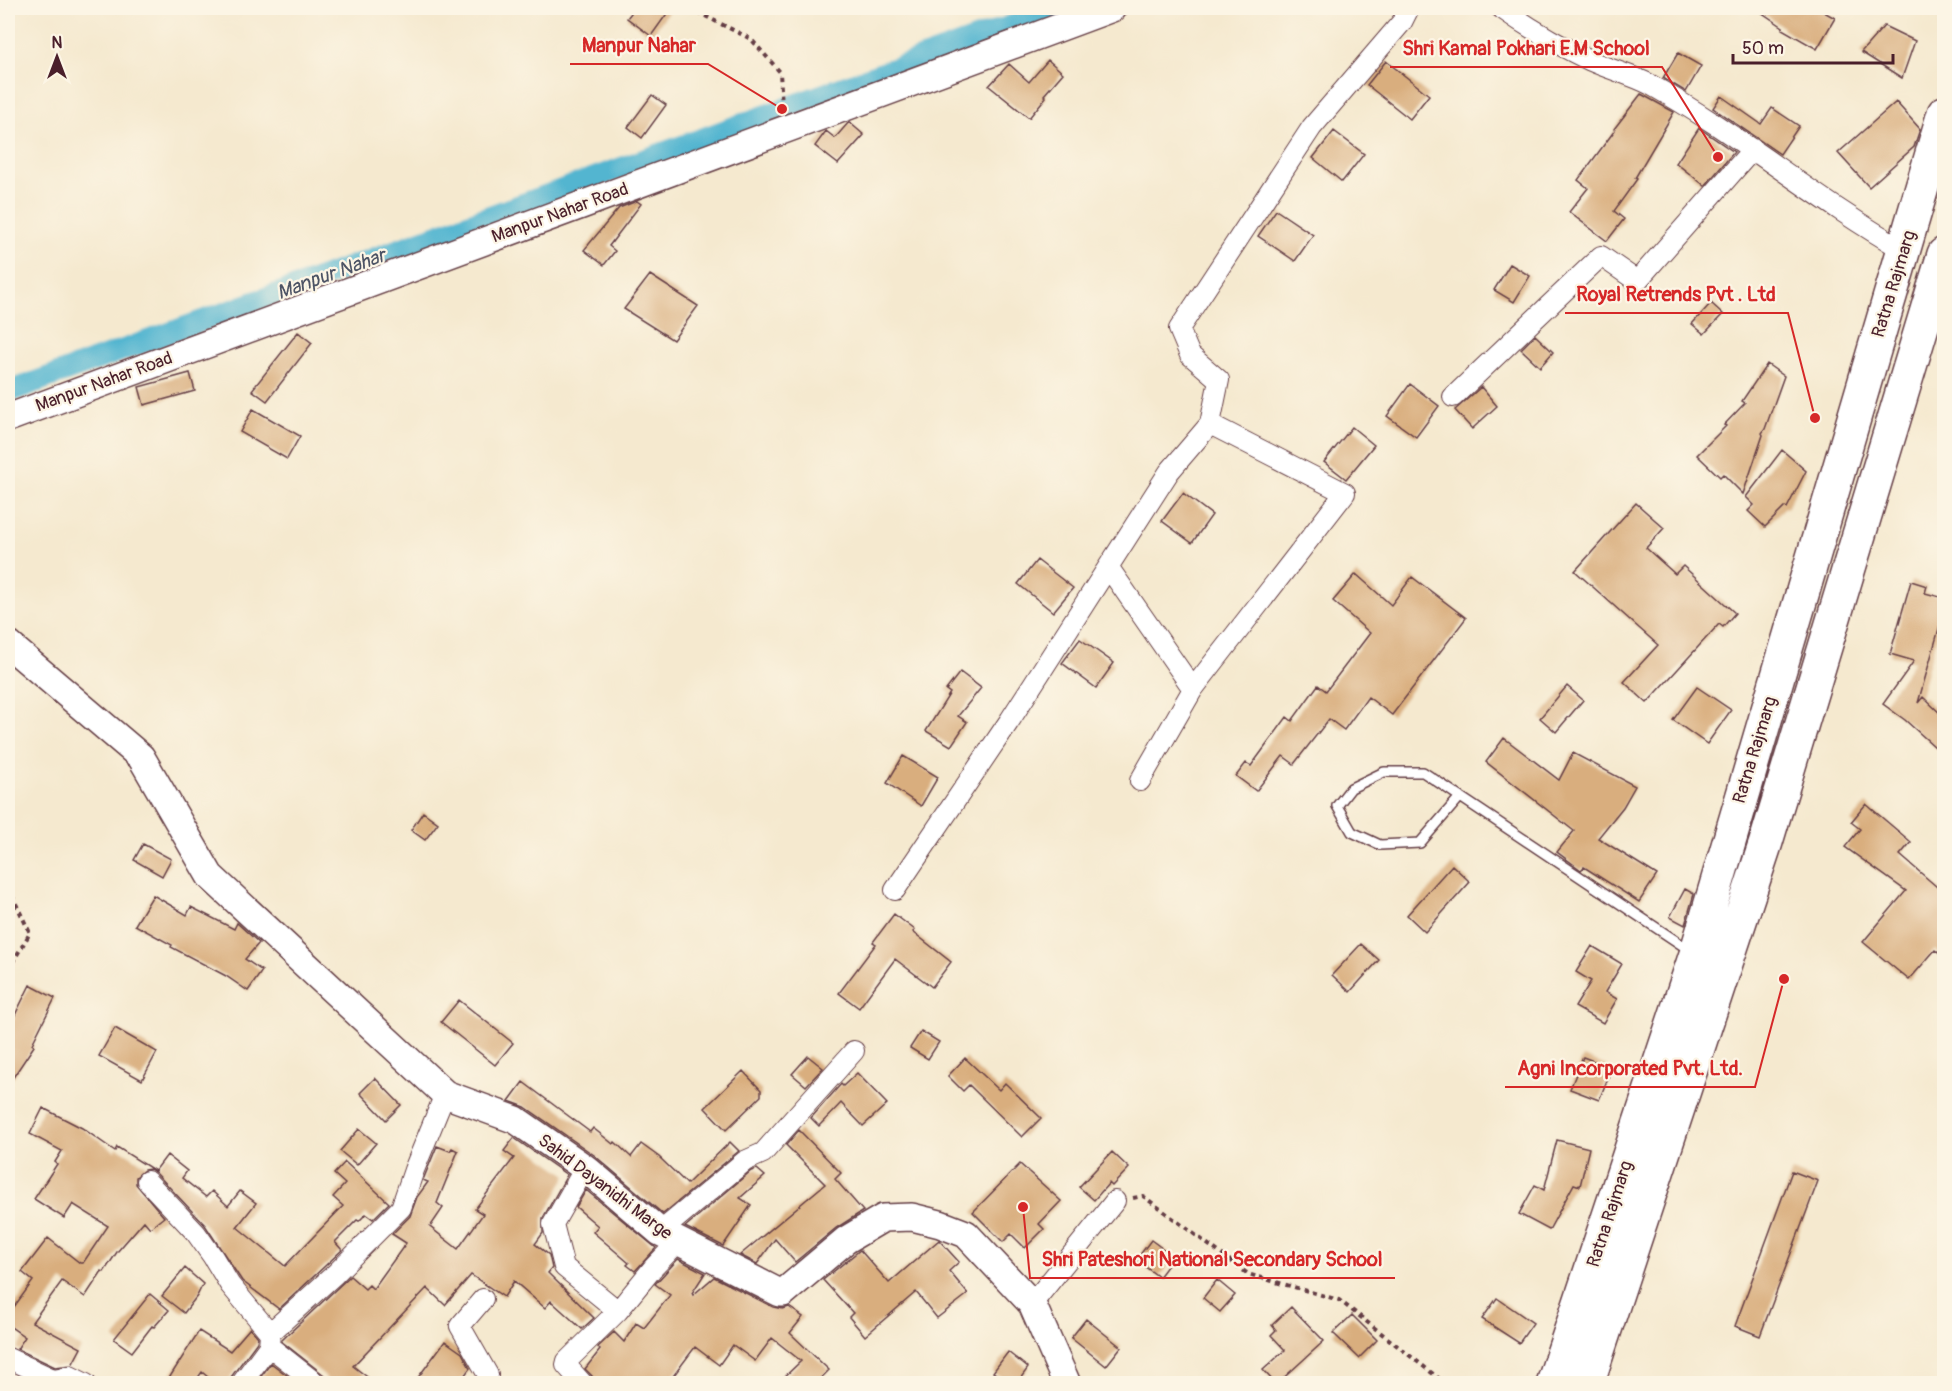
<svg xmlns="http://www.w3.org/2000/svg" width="1952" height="1391" viewBox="0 0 1952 1391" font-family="Pangolin,sans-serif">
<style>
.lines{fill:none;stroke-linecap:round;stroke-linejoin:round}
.canal{stroke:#52b5d0;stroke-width:22}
.building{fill:#d9ae7e}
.lane-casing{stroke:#643d44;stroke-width:12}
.street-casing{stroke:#643d44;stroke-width:22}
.secondary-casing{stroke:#643d44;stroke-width:30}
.highway-casing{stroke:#643d44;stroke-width:36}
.path{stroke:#643d44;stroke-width:4;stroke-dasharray:4.5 4.5;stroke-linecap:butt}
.lane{stroke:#fff;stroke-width:9}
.street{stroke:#fff;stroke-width:20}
.secondary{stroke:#fff;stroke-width:27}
.highway{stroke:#fff;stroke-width:33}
.labels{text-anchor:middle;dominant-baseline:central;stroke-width:4.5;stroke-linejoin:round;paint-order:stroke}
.street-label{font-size:18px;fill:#4a1f2b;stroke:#fcf5e5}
.water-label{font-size:20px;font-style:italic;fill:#4d5465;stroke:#fcf5e5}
.leader{fill:none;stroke:#d62828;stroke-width:2}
.callout-dot{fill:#d62828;stroke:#fcf5e5;stroke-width:2}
.callout-label{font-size:20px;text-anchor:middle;font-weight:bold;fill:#d62828;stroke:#fcf5e5;stroke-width:4.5;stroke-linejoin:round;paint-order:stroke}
</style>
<rect width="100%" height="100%" fill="#fcf5e5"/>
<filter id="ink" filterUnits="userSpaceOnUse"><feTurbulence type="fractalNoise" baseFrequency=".0167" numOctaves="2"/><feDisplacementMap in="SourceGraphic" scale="12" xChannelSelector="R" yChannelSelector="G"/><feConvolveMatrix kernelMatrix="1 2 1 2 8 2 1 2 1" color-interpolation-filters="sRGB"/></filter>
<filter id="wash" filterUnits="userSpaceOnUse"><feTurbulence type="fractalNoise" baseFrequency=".008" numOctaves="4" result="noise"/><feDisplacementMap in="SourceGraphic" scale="24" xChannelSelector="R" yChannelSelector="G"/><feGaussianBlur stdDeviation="1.35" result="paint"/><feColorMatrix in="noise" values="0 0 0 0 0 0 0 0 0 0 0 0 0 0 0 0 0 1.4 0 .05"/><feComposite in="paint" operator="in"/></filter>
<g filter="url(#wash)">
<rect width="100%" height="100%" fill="#f5e9cf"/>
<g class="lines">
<path class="canal" d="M8,392L1060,8"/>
</g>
<g id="blocks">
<path class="building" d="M635,8H671L651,36L627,18Z
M1755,8H1817L1835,18L1817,49L1782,29L1783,27Z
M1884,26L1915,41L1902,78L1861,52Z
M1678,53L1701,66L1686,92L1663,78Z
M1048,60L1063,73L1044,95L1046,97L1029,118L989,86L1009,64L1029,82Z
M1386,61L1429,95L1410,119L1367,85Z
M1641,94L1674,112L1635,178L1637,179L1614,211L1624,219L1607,241L1569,212L1588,188L1578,180L1615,130L1614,129Z
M652,95L666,105L642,138L628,127Z
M1721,96L1761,124L1772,108L1799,126L1780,154L1713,108Z
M1896,102L1920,129L1914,147L1869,187L1838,153Z
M849,122L864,135L838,164L815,146L826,131L835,138Z
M1699,128L1734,152L1705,186L1676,163Z
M1334,131L1364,154L1342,182L1313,158Z
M637,201L641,204L609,246L615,251L604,265L584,250L619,208Z
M1276,210L1313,235L1295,261L1258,236Z
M1510,264L1530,276L1514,302L1494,290Z
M650,275L698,306L673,340L624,309Z
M1711,303L1723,314L1704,334L1692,324Z
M298,332L312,343L267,401L252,390Z
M1535,335L1553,352L1540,367L1521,349Z
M1767,364L1784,376L1765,429L1762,433L1763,435L1743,494L1723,474L1720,477L1697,455L1726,426L1724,425L1745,403L1742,401Z
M190,373L195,391L144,405L139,387Z
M1410,384L1439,406L1416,437L1387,416Z
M1481,387L1497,406L1472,429L1455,410Z
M253,409L300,436L287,459L240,432Z
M1352,427L1374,445L1346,479L1324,462Z
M1782,450L1806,471L1787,508L1785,507L1765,527L1748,511L1754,505L1746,497Z
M1183,493L1212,515L1192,543L1162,521Z
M1636,503L1664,528L1646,548L1675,574L1683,566L1735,613L1723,627L1719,624L1647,703L1624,682L1658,645L1575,571Z
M1037,560L1073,588L1053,612L1018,584Z
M1356,574L1391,605L1412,577L1466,618L1392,715L1368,697L1344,730L1329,719L1294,764L1283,756L1256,791L1236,776L1246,763L1251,766L1287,717L1292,721L1318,685L1326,691L1370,633L1333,601Z
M1911,581L1927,586L1925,593L1944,598V611L1918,703L1923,697L1944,717V755L1905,720L1883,704L1914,661L1890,654Z
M1080,639L1114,663L1096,688L1062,663Z
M960,672L981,688L958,716L967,722L951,746L926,731L950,693L946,690Z
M1567,686L1583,700L1556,732L1540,718Z
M1697,687L1731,710L1707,744L1673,720Z
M1504,738L1559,780L1573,753L1635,786L1623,807L1598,838L1657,875L1639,902L1584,867L1581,870L1557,852L1574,831L1486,762Z
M903,756L938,777L921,806L887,783Z
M1866,804L1911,842L1900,855L1944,893V958L1935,950L1909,980L1863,942L1906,891L1845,847L1860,829L1851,822Z
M423,812L438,823L425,840L411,830Z
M143,844L171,859L162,876L134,860Z
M1452,865L1470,882L1425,932L1407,915Z
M1685,889L1694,894L1685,925L1670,917Z
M153,895L187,915L191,907L234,929L237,923L259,943L245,959L262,971L248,991L226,976L171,947L172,945L135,925Z
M894,914L915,930L913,932L951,962L932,987L895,959L859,1008L839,993L876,944L873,942Z
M1361,944L1379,960L1350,992L1332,975Z
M1592,946L1622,964L1605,992L1617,999L1603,1023L1575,1007L1591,981L1576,972Z
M30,985L55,998L32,1044L34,1046L8,1085V1029Z
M459,1000L513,1043L495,1065L441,1022Z
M115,1028L157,1052L142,1080L99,1056Z
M921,1031L939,1042L928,1059L910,1048Z
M808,1056L823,1068L806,1086L792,1074Z
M1583,1057L1612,1068L1599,1100L1570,1089Z
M965,1058L999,1090L1005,1083L1041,1118L1022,1137L969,1085L963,1091L948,1076Z
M743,1071L761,1090V1096L726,1130L705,1108Z
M857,1073L887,1104L863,1126L841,1103L819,1126L811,1118L841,1084L843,1086Z
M375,1078L401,1105L386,1120L360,1093Z
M523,1082L590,1132L593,1128L613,1144L615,1142L631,1157L641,1144L659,1157L687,1184L730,1142L739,1151L663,1214L594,1155L525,1107L509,1101Z
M43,1108L82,1128L115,1151L117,1147L155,1171L167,1155L187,1171L182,1178L206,1197L212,1191L228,1206L240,1191L256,1203L237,1227L285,1266L343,1206L333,1197L345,1184L334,1174L345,1162L389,1203L373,1219L366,1214L359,1221L357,1220L335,1242L342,1250L279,1309L242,1281L205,1225L156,1173L150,1169L144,1170L136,1177V1184L164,1217L150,1228L144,1221L117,1252L104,1272L102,1271L85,1297L62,1281L32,1322L81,1348L72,1365L55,1367L17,1349L25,1337L8,1325V1309L11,1311L33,1281L22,1272L48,1238L80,1263H83L108,1226L73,1204L64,1218L34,1199L57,1164L55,1162L62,1151L30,1134Z
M359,1129L376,1143L357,1165L340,1151Z
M799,1130L841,1173L835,1179L863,1211L836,1228L795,1262L775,1239L757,1264L740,1255L825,1184L786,1145Z
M514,1138L567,1175L543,1218V1233L535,1244L549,1255L552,1268L548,1273L594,1318L582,1329L551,1301L545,1308L514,1281L504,1297L471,1275L445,1305L427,1288L353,1366L375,1383H329L324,1375L281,1341L350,1276L365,1289L369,1285L373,1289L406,1243L392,1234L410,1216L417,1197L428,1182L423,1180L437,1146L450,1151L452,1148L458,1151L437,1203L443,1208L430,1227L458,1249L483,1214L475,1209L514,1158L504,1151Z
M1557,1140L1589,1148L1580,1186L1574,1184L1549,1230L1519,1214L1535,1185L1544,1190Z
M1112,1152L1129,1168L1112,1186L1109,1183L1094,1200L1079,1187Z
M1020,1164L1061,1201L1039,1224L1044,1229L1025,1248L1011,1234L1003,1242L973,1212Z
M757,1169L765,1176L740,1198L751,1205L723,1246L685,1227L751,1171Z
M1792,1171L1818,1181L1760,1336L1735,1326Z
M586,1190L656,1248L635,1271L627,1265L629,1263L593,1232L598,1226L576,1207Z
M939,1240L959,1262L949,1271L968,1294L937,1318L916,1292L865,1336L849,1317L853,1313L823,1280L860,1250L889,1283Z
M1151,1240L1174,1257L1159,1277L1136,1260Z
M678,1259L705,1273L692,1293L693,1295L714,1277L773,1307L783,1309L789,1307L803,1317L790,1333L829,1370L816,1383H778L801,1361L772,1338L755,1361L733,1345L719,1365L695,1347L668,1383H595L592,1376L585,1369L600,1350L598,1347L614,1332L624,1342L636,1323L644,1328L670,1295L655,1284Z
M185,1268L203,1284L197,1296L184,1313L162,1296Z
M1217,1280L1235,1295L1220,1312L1203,1298Z
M150,1294L169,1310L154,1327L152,1326L132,1352L114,1339Z
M1497,1298L1533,1323L1519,1343L1482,1319Z
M1291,1307L1324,1341L1278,1383H1275L1263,1370L1285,1350L1271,1335L1276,1330L1272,1325Z
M1352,1315L1377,1340L1359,1358L1333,1333Z
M1086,1319L1121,1347L1106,1366L1071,1338Z
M250,1328L258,1337L257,1342L231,1377L229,1383H215L202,1372L194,1383H166L199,1331L230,1351Z
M445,1341L462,1353L470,1368L459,1383H414Z
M1008,1352L1028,1368L1017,1383H1009L993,1372Z
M271,1363L297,1383H256Z"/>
</g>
</g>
<g filter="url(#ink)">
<use href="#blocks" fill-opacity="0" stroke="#643d44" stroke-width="1.5"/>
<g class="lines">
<defs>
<path id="lane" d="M1460,797L1420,843L1380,845L1352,832L1337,806L1351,788L1384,772H1423L1691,951"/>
<path id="street" d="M1501,8C1529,28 1560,46 1591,61C1611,70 1632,75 1651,85C1739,134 1816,200 1904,250
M1453,397L1601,256L1637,281L1753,149
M1109,568L1193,689L1140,781
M1193,689L1345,493L1210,424
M895,890L1010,720L1169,472L1210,424L1219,380L1190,355L1179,329L1312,127L1402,22L1409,8
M147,1181L196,1233L213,1257L230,1285L270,1333
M660,1232L745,1161L763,1153L854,1051
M483,1299L460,1326L488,1375
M1032,1304L1115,1201
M618,1311L653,1268L678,1242
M269,1346L317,1384
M8,1358L53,1379L70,1376L86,1384
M241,1384L269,1346L270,1333L335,1274L401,1208L414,1170L445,1094
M583,1384L566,1365L567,1361L618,1311L564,1267L553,1224L585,1168"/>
<path id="secondary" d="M8,418L1112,8
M8,644L141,757L210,876L445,1094L516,1120L585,1168L660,1232L780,1293H783L846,1240L883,1218L912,1217L940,1224L966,1234L1032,1304L1067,1384"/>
<path id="highway" d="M1553,1384L1696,954L1944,113
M1587,1384L1766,842L1944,254"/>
</defs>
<use href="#lane" class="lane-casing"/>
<use href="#street" class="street-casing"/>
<use href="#secondary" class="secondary-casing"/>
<use href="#highway" class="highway-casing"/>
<path class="path" d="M689,8L751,39L780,72L782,107
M8,887L30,933L8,970
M1133,1198L1143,1196L1248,1274L1339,1300L1446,1384"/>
<use href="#lane" class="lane"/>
<use href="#street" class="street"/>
<use href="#secondary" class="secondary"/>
<use href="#highway" class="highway"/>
</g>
</g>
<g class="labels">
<g class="street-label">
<text transform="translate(560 213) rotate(-20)">Manpur Nahar Road</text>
<text transform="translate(1894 284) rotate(-73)">Ratna Rajmarg</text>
<text transform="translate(104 382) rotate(-20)">Manpur Nahar Road</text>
<text transform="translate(1755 750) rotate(-73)">Ratna Rajmarg</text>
<text transform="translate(605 1187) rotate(37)">Sahid Dayanidhi Marge</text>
<text transform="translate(1610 1214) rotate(-72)">Ratna Rajmarg</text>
</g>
<g class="water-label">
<text transform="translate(331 274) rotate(-20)">Manpur Nahar</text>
</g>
</g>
<path class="leader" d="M782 109L708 64H570M1718 157L1662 67H1390M1815 418L1788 313H1565M1784 979L1755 1087H1505M1023 1207L1030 1278H1395"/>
<g class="callout-dot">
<circle cx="782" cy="109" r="6"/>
<circle cx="1718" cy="157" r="6"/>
<circle cx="1815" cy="418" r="6"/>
<circle cx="1784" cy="979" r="6"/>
<circle cx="1023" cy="1207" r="6"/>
</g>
<g class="callout-label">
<text x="639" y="52">Manpur Nahar</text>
<text x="1526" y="55">Shri Kamal Pokhari E.M School</text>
<text x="1676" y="301">Royal Retrends Pvt . Ltd</text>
<text x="1630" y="1075">Agni Incorporated Pvt. Ltd.</text>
<text x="1212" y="1266">Shri Pateshori National Secondary School</text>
</g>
<rect width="1952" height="1391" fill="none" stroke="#fcf5e5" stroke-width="30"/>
<g transform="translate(57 57)" stroke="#fcf5e5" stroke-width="4.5" paint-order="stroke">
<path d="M0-4.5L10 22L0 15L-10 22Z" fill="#4a1f2b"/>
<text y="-9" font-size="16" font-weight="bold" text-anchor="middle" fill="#4a1f2b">N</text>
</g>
<path d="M1733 54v9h160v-9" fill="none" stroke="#4a1f2b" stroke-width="3"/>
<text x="1742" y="54" font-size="18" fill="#4a1f2b" stroke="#fcf5e5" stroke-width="4.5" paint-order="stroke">50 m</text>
</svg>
